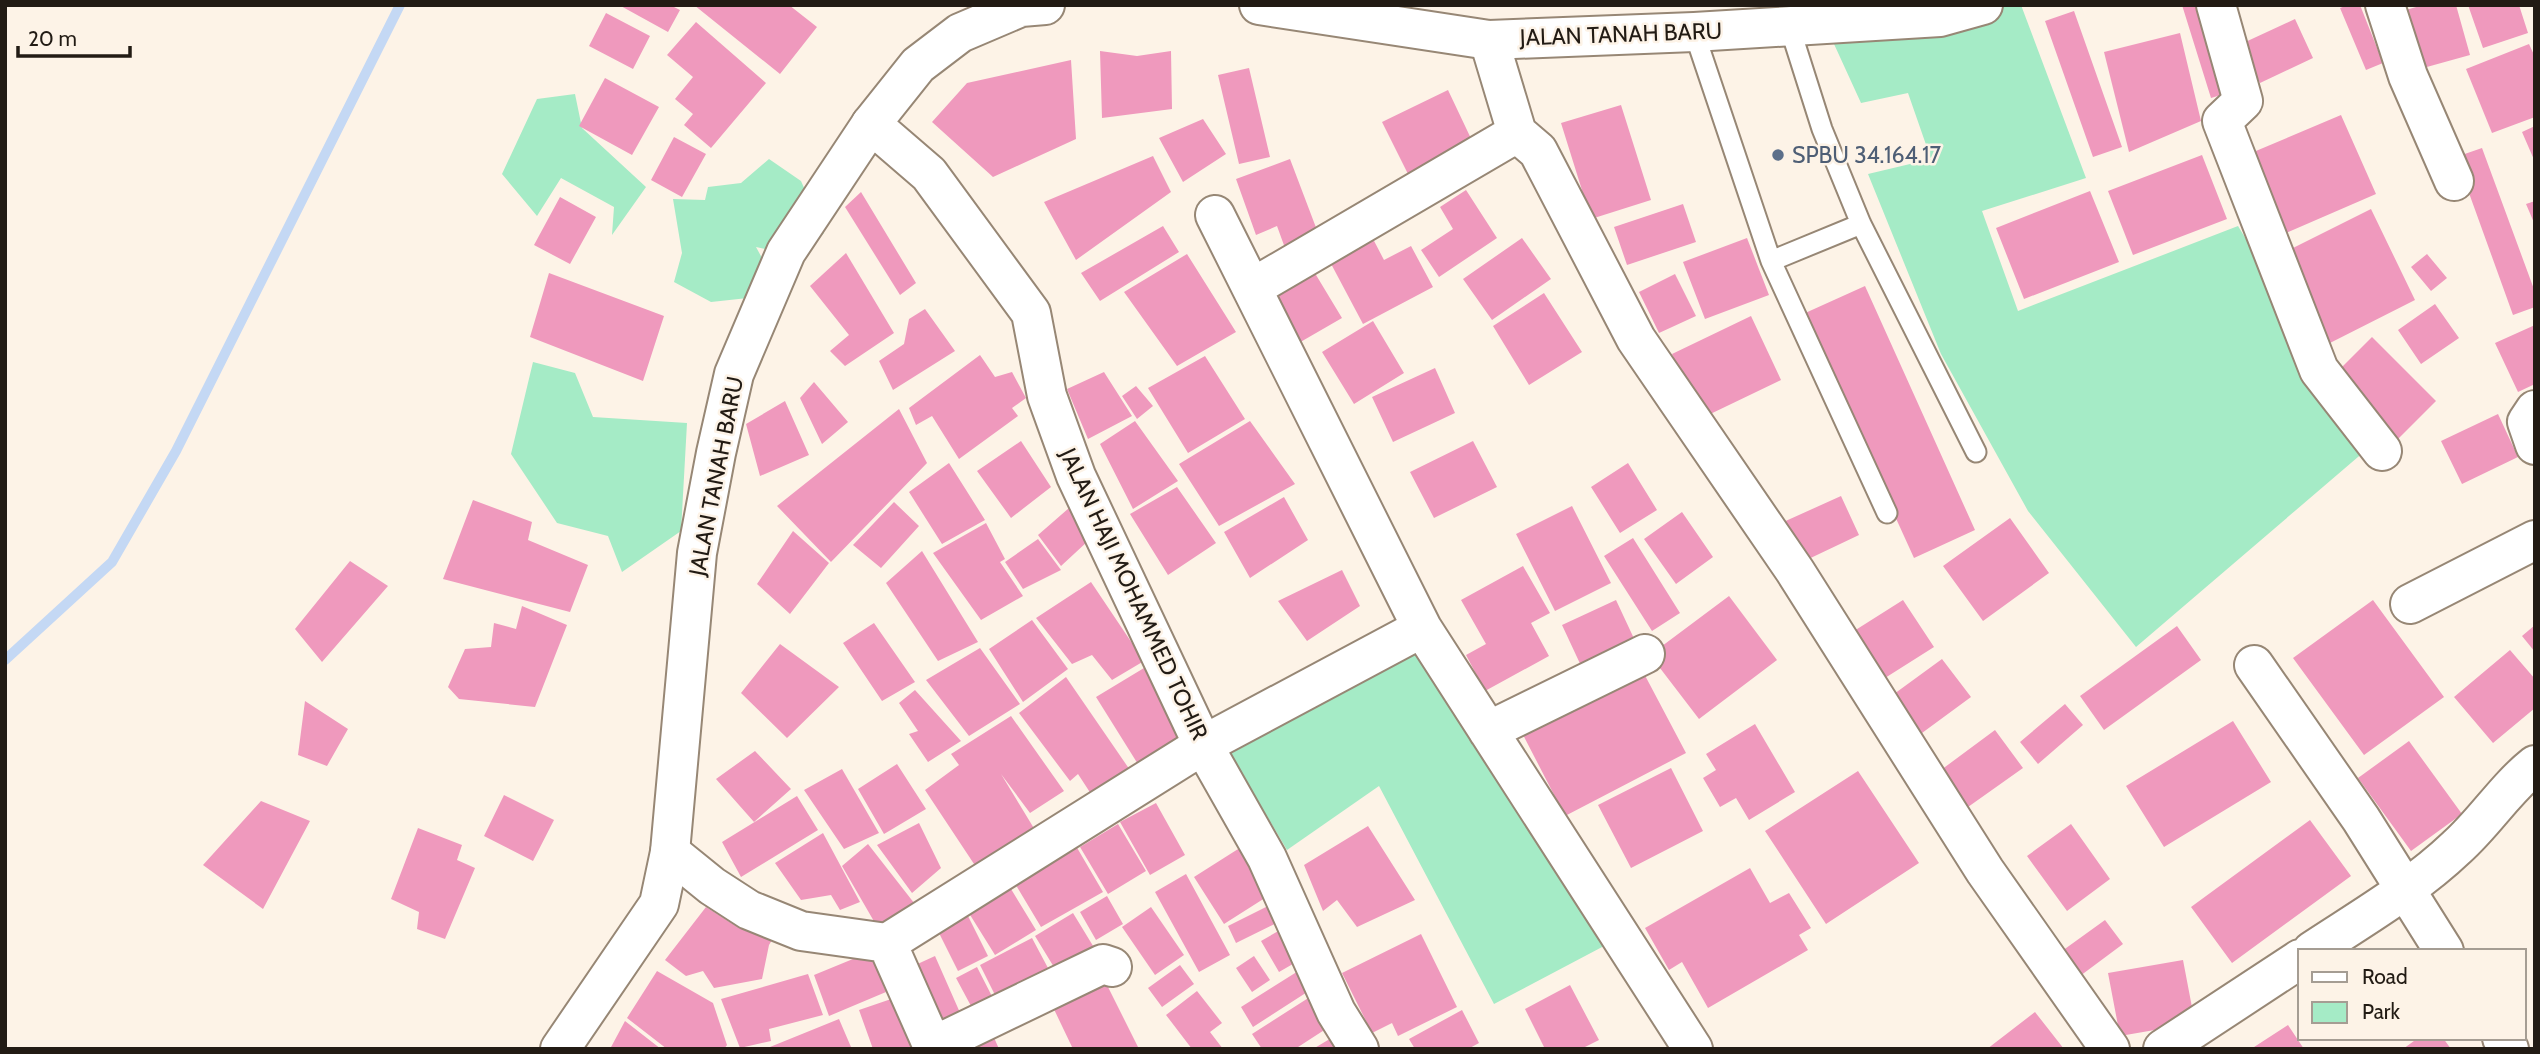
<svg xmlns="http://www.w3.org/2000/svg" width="2540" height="1054" viewBox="0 0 2540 1054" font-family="Cabin,sans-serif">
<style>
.green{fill:#a5ebc6}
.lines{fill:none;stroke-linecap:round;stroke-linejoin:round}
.stream{stroke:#c4d8f4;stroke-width:10}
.building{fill:#ef99bd}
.lane-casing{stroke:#978775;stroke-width:23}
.street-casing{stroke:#978775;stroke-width:42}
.secondary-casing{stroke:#978775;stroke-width:42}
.lane{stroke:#fff;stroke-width:19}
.street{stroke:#fff;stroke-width:38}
.secondary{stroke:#fff;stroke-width:38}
.service-dot{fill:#5c6f8a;stroke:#fdf3e7;stroke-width:2.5}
.labels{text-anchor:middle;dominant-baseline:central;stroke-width:5;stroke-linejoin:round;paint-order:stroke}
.street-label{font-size:23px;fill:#221b14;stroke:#fdf3e7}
.service-label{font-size:23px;fill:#4e5e75;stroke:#fdf3e7;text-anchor:start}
</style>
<rect width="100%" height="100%" fill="#fdf3e7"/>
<path class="green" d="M2009,5H2021L2086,178L1982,211L2018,311L2238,226L2372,445L2136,647L2028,511L1941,354L1868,174L1931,159L1908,93L1861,103L1834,44Z
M575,94L582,128L646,187L612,235L614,207L561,178L537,216L502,174L537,99Z
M769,159L801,181L824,233L801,257L756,247L774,280L766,296L711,302L674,282L682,253L673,199L705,200L708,187L741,183Z
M533,362L575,373L593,417L687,423L681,531L622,572L608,536L557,523L511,454Z
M1428,644L1604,946L1494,1004L1379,786L1287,850L1230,754Z"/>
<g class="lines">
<path class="stream" d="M5,660L112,562L176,451L400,5"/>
</g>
<path class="building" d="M619,5H670L680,10L668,32Z
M694,5H789L817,27L780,74Z
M2182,5H2203L2231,92L2211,98Z
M2348,5H2360L2383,63L2366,70L2340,8Z
M2423,5H2456L2470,55L2416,70L2399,12Z
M2468,5H2519L2528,33L2483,48Z
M2074,11L2122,147L2093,157L2045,21Z
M606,13L650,36L633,69L589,46Z
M2295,19L2313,58L2260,83L2241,44Z
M696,22L766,83L711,148L684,125L693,114L675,99L693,77L667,55Z
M2180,33L2201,121L2129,152L2104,52Z
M2529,44L2535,57V117L2492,133L2466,69Z
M1100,51L1137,56L1171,51L1172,109L1102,118Z
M1071,60L1076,139L993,177L932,122L967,83Z
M1249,68L1270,157L1239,164L1218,75Z
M605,78L659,107L632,155L579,126Z
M1448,90L1475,147L1410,178L1382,122Z
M1621,105L1651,200L1591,219L1561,123Z
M2341,115L2376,194L2279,236L2244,156Z
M1203,119L1226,154L1183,182L1159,138Z
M2535,126V162L2522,132Z
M674,137L706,154L682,197L651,180Z
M2482,148L2535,292V307L2513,315L2456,157Z
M2202,155L2227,219L2133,255L2108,191Z
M1153,156L1171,192L1076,260L1044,202Z
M1290,159L1323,246L1289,259L1277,226L1256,235L1236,179Z
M1466,190L1497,238L1439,277L1421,250L1453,229L1440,207Z
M2090,191L2119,262L2024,299L1996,228Z
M861,192L916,283L900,295L845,207Z
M560,197L596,217L570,264L534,245Z
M2535,201V225L2526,204Z
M1683,204L1696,242L1627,265L1614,227Z
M2371,209L2415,300L2324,346L2277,256Z
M1163,226L1179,252L1100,301L1081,273Z
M1372,237L1384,260L1411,246L1433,287L1363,324L1329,260Z
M1522,238L1551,279L1492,320L1463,279Z
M1747,238L1769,295L1705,319L1683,262Z
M846,253L894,333L845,366L830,351L849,335L810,286Z
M1187,254L1236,332L1177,366L1124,292Z
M2427,254L2447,278L2431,291L2411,267Z
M1310,265L1342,318L1297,344L1266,291Z
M549,273L664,316L643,381L530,337Z
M1675,274L1696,316L1659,333L1639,292Z
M1865,286L1975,530L1914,558L1803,314Z
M1544,293L1582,352L1529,385L1493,326Z
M2435,304L2459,338L2421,364L2398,330Z
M925,309L955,351L893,390L879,361L904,344L909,319Z
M1751,316L1781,380L1702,418L1672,354Z
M1373,321L1404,373L1354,404L1322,352Z
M2535,325V384L2518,392L2495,343Z
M2372,337L2436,401L2396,441L2332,377Z
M980,355L995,377L1012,372L1026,398L1012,408L1018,416L959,459L932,416L916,425L909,408Z
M1205,356L1245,419L1188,453L1148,388Z
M1435,368L1455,413L1393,442L1372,397Z
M1104,372L1132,416L1088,439L1067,389Z
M814,382L848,422L822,444L800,398Z
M1136,386L1153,406L1137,419L1122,396Z
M785,401L809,455L760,476L746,424Z
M899,409L927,463L831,562L777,506Z
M2498,414L2518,457L2462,484L2441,441Z
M1135,421L1178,481L1133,509L1100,444Z
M1250,421L1295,484L1219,526L1179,464Z
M1021,441L1051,487L1011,518L977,471Z
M1473,441L1497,487L1434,518L1410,472Z
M949,463L985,520L942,544L909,492Z
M1628,463L1657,510L1620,533L1591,487Z
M1177,487L1216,543L1168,575L1130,514Z
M1841,496L1859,535L1798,564L1779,524Z
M1284,497L1308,540L1250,578L1224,532Z
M473,500L532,522L528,540L588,565L570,612L443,579Z
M894,502L919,526L881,568L853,545Z
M1572,506L1611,583L1555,611L1516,534Z
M1069,508L1088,541L1061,566L1038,535Z
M1682,512L1713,557L1676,584L1644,539Z
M2010,518L2049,573L1983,621L1943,566Z
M986,523L1005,559L1000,562L1023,596L981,620L933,553Z
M793,531L829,563L790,614L757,584Z
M1633,538L1680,613L1652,631L1604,556Z
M1038,539L1061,570L1023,589L1005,562Z
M922,551L978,642L938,661L886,583Z
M350,561L388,586L322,662L295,629Z
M1523,566L1550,613L1531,623L1549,656L1485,691L1466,655L1486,644L1461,600Z
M1342,570L1360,606L1307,641L1278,601Z
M1091,582L1144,661L1112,680L1092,655L1072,664L1036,618Z
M1729,596L1777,660L1699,719L1650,655Z
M1616,600L1637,645L1583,670L1562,625Z
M1903,600L1934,647L1885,678L1854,631Z
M2373,600L2444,697L2364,755L2293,658Z
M522,606L567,625L535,707L459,699L448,687L465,649L491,647L494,623L516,629Z
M1032,620L1068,669L1023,702L989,649Z
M874,623L915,682L882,701L843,643Z
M2535,625V652L2522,636Z
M2177,626L2201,660L2104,730L2080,696Z
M780,644L839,687L787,738L741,693Z
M980,648L1020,704L969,736L926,680Z
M2510,650L2535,679V708L2493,743L2454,697Z
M1942,659L1971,697L1922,733L1894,694Z
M1640,666L1686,753L1565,816L1520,729Z
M1144,668L1194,736L1141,769L1096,697Z
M1066,677L1132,773L1093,797L1078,774L1070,781L1019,713Z
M915,690L961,741L928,762L909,734L918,731L899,703Z
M305,701L348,729L327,766L298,755Z
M2065,704L2083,725L2038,764L2020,742Z
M1011,716L1064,791L1030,813L1001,774L1035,830L976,867L925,790L959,765L951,754Z
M2233,721L2271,782L2164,847L2126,786Z
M1755,724L1795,792L1749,820L1736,798L1720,807L1703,778L1716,770L1706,754Z
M1995,730L2023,768L1968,807L1941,770Z
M2409,741L2462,814L2411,851L2358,778Z
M755,751L791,789L754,822L716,779Z
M897,764L926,809L884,834L858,789Z
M1671,768L1703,831L1631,868L1598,805Z
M842,769L879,833L844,849L804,790Z
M1858,771L1919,863L1826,924L1765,831Z
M504,795L554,820L533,861L484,836Z
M797,796L818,830L741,877L722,842Z
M261,801L310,821L263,909L203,865Z
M1156,803L1185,855L1150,875L1120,822Z
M2310,820L2351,876L2232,963L2191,907Z
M919,823L941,868L912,893L877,845Z
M1118,824L1146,871L1108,894L1080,847Z
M2071,824L2110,879L2067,911L2027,856Z
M1368,826L1415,900L1357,927L1337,900L1323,911L1304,865Z
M418,828L462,845L457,860L475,868L445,939L417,929L419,912L391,899Z
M823,833L860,902L840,910L831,895L801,900L775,863Z
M868,844L918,908L879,930L842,866Z
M1246,844L1276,891L1224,924L1194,877Z
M1076,846L1103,892L1041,927L1014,882Z
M1750,868L1770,903L1789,893L1811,928L1799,935L1808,950L1708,1008L1682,962L1669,970L1645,928Z
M1186,874L1230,955L1199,972L1155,892Z
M1008,884L1036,930L995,955L967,910Z
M1107,896L1123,924L1096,940L1080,912Z
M1278,901L1287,918L1236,943L1228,926Z
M706,907L739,928L742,915L778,930L769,945L762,979L714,988L703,971L686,976L665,960Z
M1151,907L1184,955L1155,975L1122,927Z
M964,908L988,956L958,971L934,923Z
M1073,913L1101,959L1063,982L1035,936Z
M2105,920L2123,944L2080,976L2062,951Z
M1287,926L1305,957L1279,972L1261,941Z
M1421,934L1457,1007L1398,1036L1392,1023L1372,1033L1342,973Z
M1032,938L1056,983L1003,1011L980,965Z
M870,952L886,992L829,1016L814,975Z
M935,956L965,1024L940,1034L911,967Z
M1254,956L1270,980L1252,992L1236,968Z
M2183,960L2195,1023L2120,1036L2108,973Z
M1180,965L1194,984L1162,1007L1148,988Z
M977,967L998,1008L978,1019L956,978Z
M1303,968L1315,987L1253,1027L1241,1007Z
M657,971L713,1003L727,1045L724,1049H667L627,1018Z
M808,974L823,1015L769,1029L771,1041L740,1048L721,999Z
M1103,977L1139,1049H1073L1051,1003Z
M1570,985L1599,1040L1581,1049H1545L1525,1009Z
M1197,991L1222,1023L1210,1032L1223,1049H1192L1166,1015Z
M1313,995L1332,1025L1295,1049H1262L1252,1034Z
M897,997L915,1048L873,1049L859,1010Z
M1462,1010L1479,1043L1468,1049H1415L1409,1039Z
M2035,1012L2064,1049H1987Z
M839,1019L851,1047L849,1049H765Z
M625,1021L661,1049H610Z
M2288,1025L2304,1049H2251Z
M989,1026L999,1049H944Z
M1338,1034L1346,1049H1313Z
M2418,1038H2443L2451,1049H2403Z"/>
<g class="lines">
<defs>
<path id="lane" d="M1789,25L1822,129L1861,224L1976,452
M1694,32L1771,261L1887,513
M1771,261L1861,224"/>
<path id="street" d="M2216,5L2243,101L2222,121L2319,370L2382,451
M2385,5L2408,76L2454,181
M1489,40L1517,133L1538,151L1636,339L1795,571L1985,871L2110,1049
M871,124L929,174L1031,313L1047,396L1076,476L1203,745L1267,858L1336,1012L1359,1049
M1215,215L1422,628L1693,1049
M1252,288L1517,133
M2535,410L2527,422L2535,445
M2410,604L2535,540
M2254,665L2361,819L2444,951
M1488,731L1645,654
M670,852L712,886L749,910L801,931L887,943L1203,745L1422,628
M887,943L934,1049
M2312,951C2362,918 2414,888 2457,847C2485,822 2505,789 2535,765
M2502,1038L2509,1049
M933,1046L1103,964L1112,967
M2163,1049L2300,959"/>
<path id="secondary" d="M1259,5L1489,40L1694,32L1940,17L1983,5
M560,1049L659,904L670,852L697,553L716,453L734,374L786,252L871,124L918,65L960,33L1021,7L1045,5"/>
</defs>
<use href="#lane" class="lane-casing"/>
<use href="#street" class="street-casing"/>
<use href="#secondary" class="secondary-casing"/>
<use href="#lane" class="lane"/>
<use href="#street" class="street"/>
<use href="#secondary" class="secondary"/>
</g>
<circle class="service-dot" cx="1778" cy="155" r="7"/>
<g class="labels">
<g class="street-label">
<text transform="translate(1621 34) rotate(-2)">JALAN TANAH BARU</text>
<text transform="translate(716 476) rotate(-79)">JALAN TANAH BARU</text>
<text transform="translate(1134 594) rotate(65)">JALAN HAJI MOHAMMED TOHIR</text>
</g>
<g class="service-label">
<text x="1792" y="155">SPBU 34.164.17</text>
</g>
</g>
<rect width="2540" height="1054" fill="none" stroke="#221b14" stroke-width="14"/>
<rect x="2298" y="949" width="228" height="91" fill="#fdf3e7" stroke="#a59d93" stroke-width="2"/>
<rect x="2312" y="972" width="35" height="10" fill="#ffffff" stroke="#a59d93" stroke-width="2"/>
<text x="2362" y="984" font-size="21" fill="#221b14">Road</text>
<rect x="2312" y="1002" width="35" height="21" fill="#a5ebc6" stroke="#a59d93" stroke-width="2"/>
<text x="2362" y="1019" font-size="21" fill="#221b14">Park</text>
<path d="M18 46v10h112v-10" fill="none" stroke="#221b14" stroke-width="3.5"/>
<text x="28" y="46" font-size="21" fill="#221b14" stroke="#fdf3e7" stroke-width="5" paint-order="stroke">20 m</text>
</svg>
